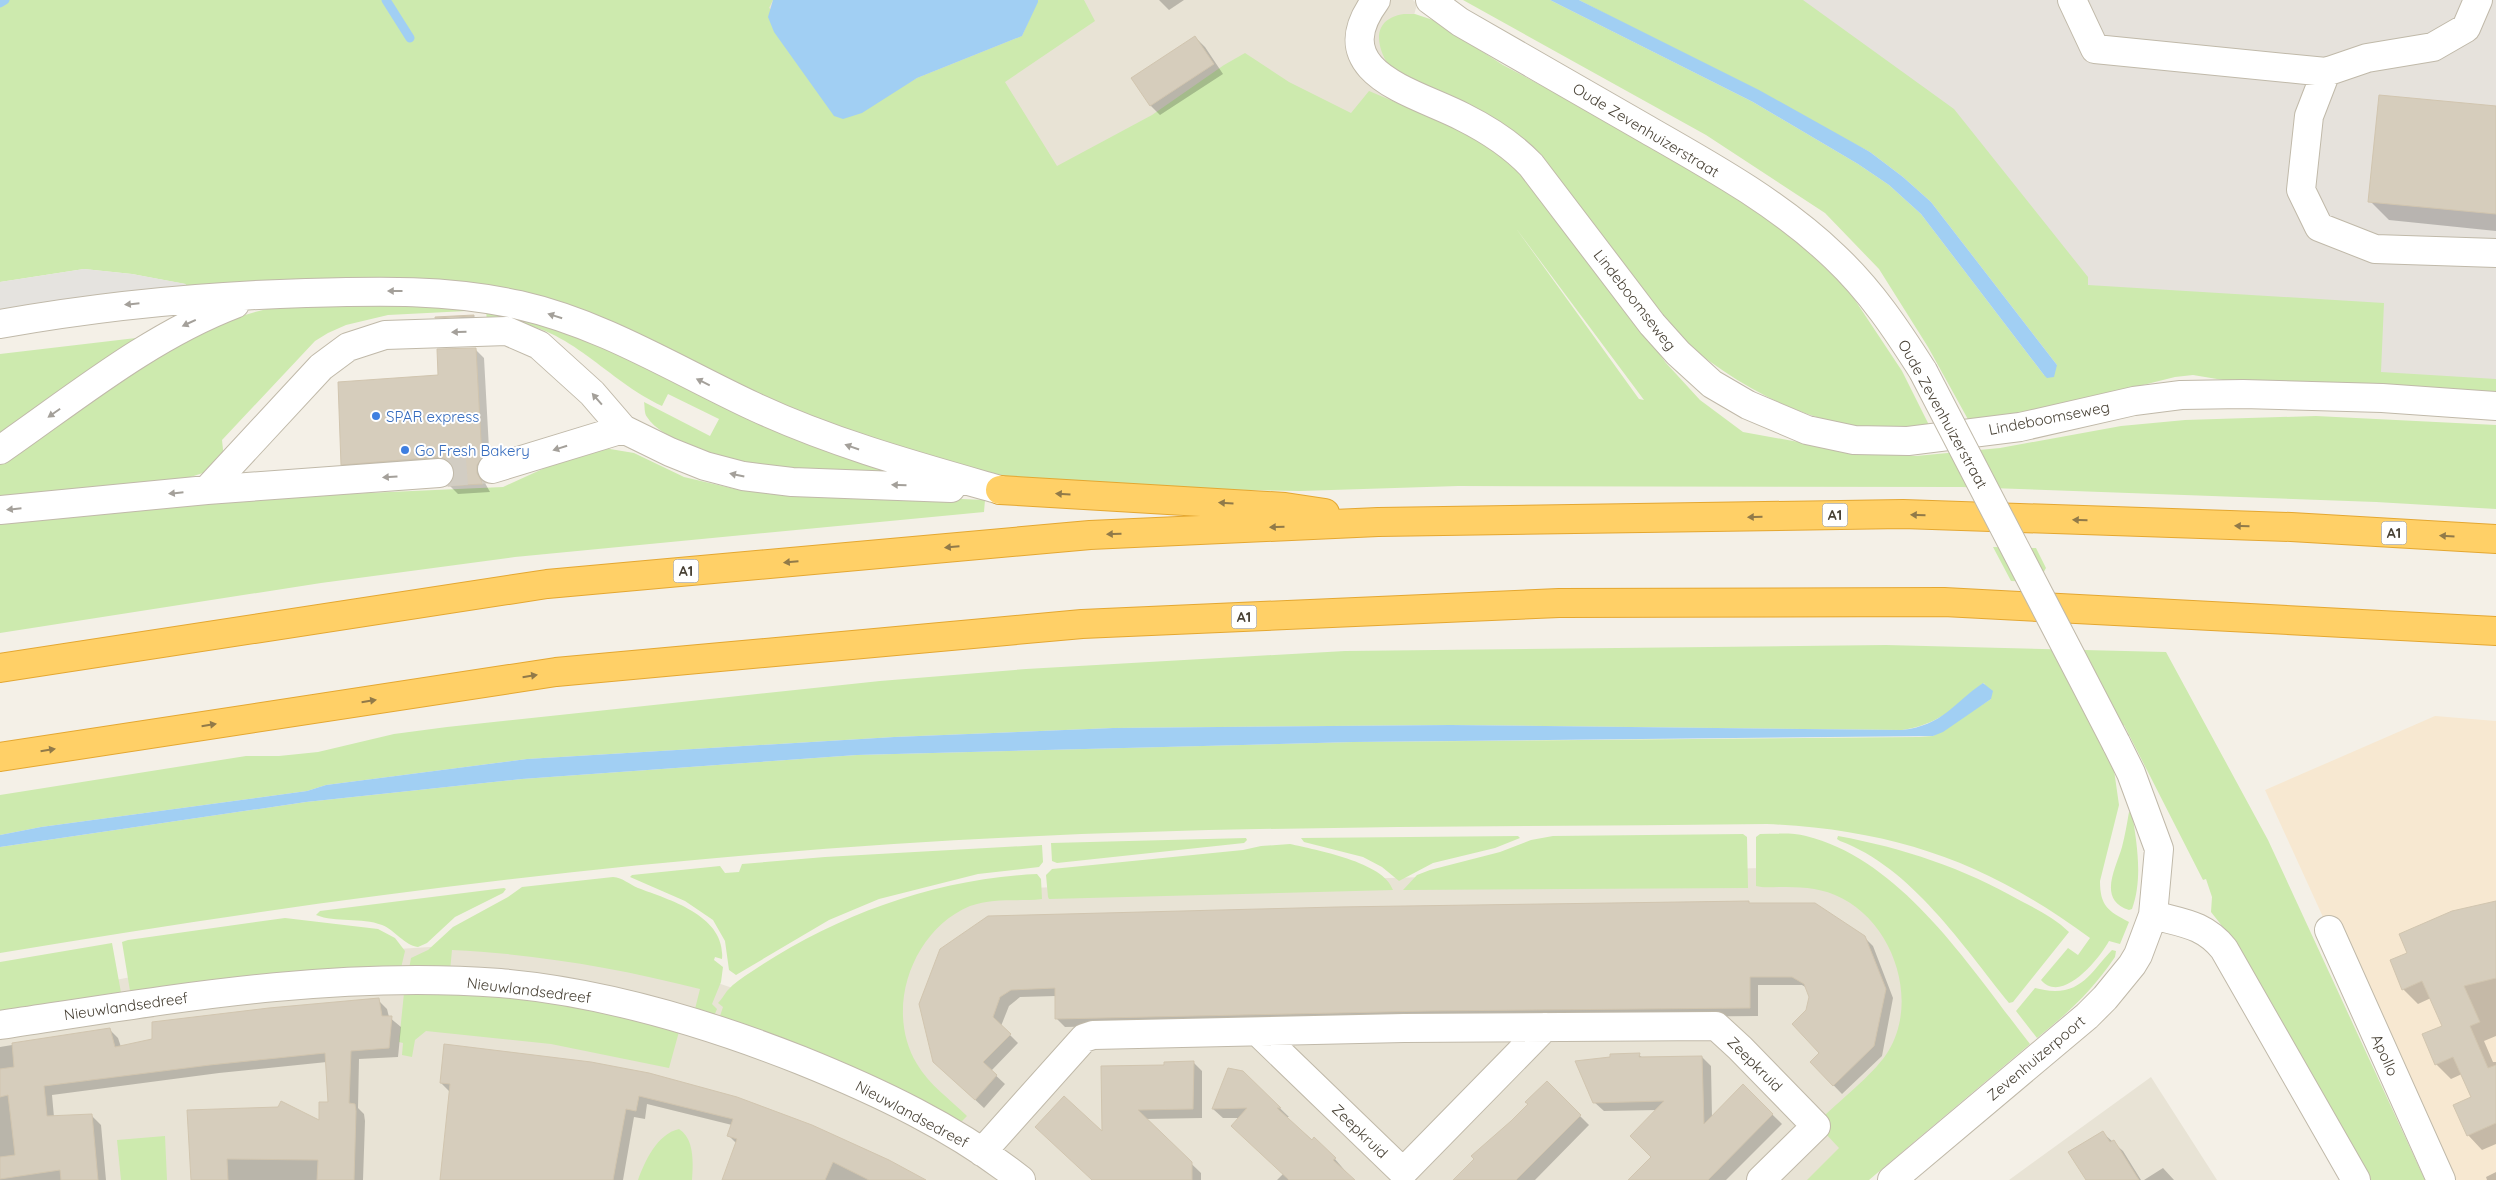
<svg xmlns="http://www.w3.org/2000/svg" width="2496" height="1180" viewBox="0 0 2496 1180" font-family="Quicksand,sans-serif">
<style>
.residential{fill:#e8e3d5}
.commercial{fill:#f7e8d1}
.industrial{fill:#e6e2dc}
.green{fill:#cdeaae;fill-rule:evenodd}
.parking{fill:#e5e3df}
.water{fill:#a1cff3}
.shadow{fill:#0003}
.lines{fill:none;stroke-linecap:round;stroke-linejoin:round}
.stream{stroke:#a1cff3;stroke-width:9}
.building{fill:#d6cdbc;stroke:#d1c5af}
.minor-tunnel{stroke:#d2cdc3;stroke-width:28;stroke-dasharray:28 14;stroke-linecap:butt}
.minor-casing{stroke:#c0b9a9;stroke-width:30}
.highway-casing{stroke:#e4a731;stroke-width:30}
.minor{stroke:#fff;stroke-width:28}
.highway{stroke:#ffd067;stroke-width:28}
.minor-bridge-casing{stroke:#c0b9a9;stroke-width:30;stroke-linecap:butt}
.minor-bridge{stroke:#fff;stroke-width:28}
.oneway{fill:#a4a09a}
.oneway2{fill:#917a49}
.shop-dot{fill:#3f7fe0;stroke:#fff;stroke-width:2}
.labels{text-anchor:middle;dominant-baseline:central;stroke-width:4;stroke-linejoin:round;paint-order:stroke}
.shield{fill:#fff;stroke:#7f7a72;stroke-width:1}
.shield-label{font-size:14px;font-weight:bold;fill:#484135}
.street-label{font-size:15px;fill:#484135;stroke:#fff}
.shop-label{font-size:15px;fill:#366cbe;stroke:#fff;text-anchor:start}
</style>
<rect width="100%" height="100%" fill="#f4f0e7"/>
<path class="residential" d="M694,0H1413L1417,4L1386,120L825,210Z
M1831,866L1921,962L1965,1076L1835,1180H0V1002L173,969L350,952L543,940L709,980L891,1042L906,942L984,889Z
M2151,1077L2217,1180H2009Z"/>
<path class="commercial" d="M2435,716L2496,721V1180H2443L2265,790Z"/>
<path class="industrial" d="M1711,0H2496V385L2354,377L2068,303Z"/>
<path class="green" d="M0,0H773L769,8L901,87L917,78L1022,36L1038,0H1084L1095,21L1005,82L1057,166L1152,115L1224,65L1245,53L1289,82L1351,113L1369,91L1481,138L1512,160L1581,245L1666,363L1700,400L1743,432L1854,452L1916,456L2000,448L2121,426L2185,420L2316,416L2496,425V509L2376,502L1962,487L1458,486L1300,491L1145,488L1017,478L990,474L840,434L585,316L185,291V284L132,274L84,269L0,282ZM1515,227L1644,400L1639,399Z
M1463,0H1550L1753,102L1858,164L1889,185L1921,214L2044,375L2057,365L1931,202L1903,177L1870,152L1579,0H1803L1954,109L2088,277V285L2384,303L2381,372L2496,379V395L2223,380L2193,375L2175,377L2075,402L1970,423L1928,347L1879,269L1825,213L1706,135Z
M1404,14H1415L1433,20L1503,65L1659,148L1784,228L1849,291L1902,371L1930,427C1834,442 1742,393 1672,331L1523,139L1497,120L1391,69C1376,48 1370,19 1404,14Z
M395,299C455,302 514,309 570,330C641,356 705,398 775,427C820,447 867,461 914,476C874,474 834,475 795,472C761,470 665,447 647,417C644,413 645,407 644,402L710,436L719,419L668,394L662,406C601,378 563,315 487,322L486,310L388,315L346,325L328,333L315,341L222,440L224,459L206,472L172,483L0,499V462C84,401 177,324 282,306C319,300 358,300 395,299Z
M136,338L145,339L0,440V354Z
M604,448L634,453L684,477L735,489L985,500L984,512L515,557L321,583L0,633V518L254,498L503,487L560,461Z
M1993,547L2036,548L2046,568L2038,582L2011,581Z
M1886,645L2166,652L2268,840L2425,1180H2368L2230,936L2211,912L2212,897L2206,879L2203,880L2124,725L2100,737L2114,770L2119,805L2100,881C2100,906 2108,911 2129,922L2120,944L2109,941C2100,958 2062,1005 2041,980L2068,948L2078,955L2090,938C1987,862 1895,830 1767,824C1517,827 1267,825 1018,837C677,853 337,896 0,953V847L306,802L522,779L857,755L1354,742L1919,737L1933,736L1991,699L1984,683L1982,684C1959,707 1934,726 1902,730L1450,725L1113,728L894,737L527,759L326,785L307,791L41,827L0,835V795L246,756H279L318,752L394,734L447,727L880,681L1026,669L1345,651Z
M2129,812L2132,813C2137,844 2143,879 2132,909L2129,910C2097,900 2116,868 2122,847C2125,835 2127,824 2129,812Z
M1743,834L1747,837L1748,888L1403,890L1417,875L1430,870L1500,852L1531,840L1553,836Z
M1760,834C1775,834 1791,832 1806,836C1903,860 1971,969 2030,1044L1869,1180H1807L1839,1148L1825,1133V1115C1843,1098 1877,1071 1889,1050C1920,997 1891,918 1835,895C1816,887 1799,887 1779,887C1771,887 1763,888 1756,886V837Z
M1518,836L1520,838L1495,848L1433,863L1399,881L1382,867L1363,857L1304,842L1301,838Z
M1838,836C1904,848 1963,868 2021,901C2037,909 2056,919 2069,932L2013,1002L2009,1003C1963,946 1911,867 1840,841L1837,839Z
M1246,838L1247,840L1244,843L1057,863L1052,861L1051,843Z
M1290,844C1316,850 1384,862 1393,890L1049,899L1048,897L1046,875L1052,869L1243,850L1261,846Z
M1042,845L1043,862L1039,867L978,874L879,899L829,920L736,975L729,970L725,941L713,920L685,901L630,877L632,875L720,866L725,873L739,872L742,864L825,857Z
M1037,874L1041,879L1042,899C1018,902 994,897 970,906C912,930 884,1010 917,1064C929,1085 950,1099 967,1116L958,1125L719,1019L723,1007L718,1003C722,999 724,995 727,991C734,983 743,977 751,972C836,915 934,879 1037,874Z
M613,877C623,878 629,884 638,888C670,900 726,916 722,959L715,957L714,960L723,967L721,982L712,1004L717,1009L714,1016L695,1009L700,989C618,968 536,954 452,950L450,971L409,969L411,958L428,950L453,927L508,897L522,887Z
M504,888L506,889L503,893L455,917L427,943L418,947C404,945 395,930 382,925C361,917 336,923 316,915L320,911Z
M285,918L378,929L395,938L405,951L401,968L131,997L122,942L128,940Z
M112,943L122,998L0,1018V962Z
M2112,950L2116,951L2115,957C2093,990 2067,1014 2037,1038L2016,1011L2035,988C2041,989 2048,991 2055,991C2084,991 2094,968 2112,950Z
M404,993L479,994L572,1004L680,1028L669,1068L551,1044L426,1031L415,1040L412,1057L402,1055L403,1043L399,1042Z
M679,1129C695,1139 693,1164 692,1180H638C645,1161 657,1134 679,1129Z
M165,1136L167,1180H121L117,1140Z"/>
<path class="parking" d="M84,269L132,274L186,284L185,291L67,299L0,309V282Z"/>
<path class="water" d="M773,0H1038V2L1022,36L917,78L862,113L843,119L834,116L774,32L768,17Z
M1550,0H1579L1759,90L1870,152L1903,177L1931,202L2057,365L2054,377L2047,378L2044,375L1921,214L1889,185L1858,164L1753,102Z
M1983,683L1993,691L1991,699L1943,732L1933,736L1354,742L857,755L522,779L306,802L0,847V835L41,827L307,791L326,785L527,759L894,737L1113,728L1450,725L1902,730C1944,725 1952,704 1983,683Z"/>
<path class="shadow" d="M1159,0H1184L1169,10Z
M1195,37L1205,47L1223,74L1160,115L1151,106L1133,78Z
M2496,107V231L2389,220L2370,201Z
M474,316L478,320L441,322L438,319Z
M475,349L484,358L490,467L485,474V483L490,492L458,494L450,486L454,480V467L448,466L351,473L342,464L439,376Z
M2496,902V1036L2484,1041L2493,1062H2496V1144L2482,1150L2468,1135L2472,1098L2462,1074L2451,1079L2436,1064L2443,1026L2431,998L2418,1004L2403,989L2409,953Z
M1750,905L1864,937L1873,946L1893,998L1882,1056L1842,1094L1811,1062L1821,1053L1807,1010L1811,997L1807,988L1802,985H1758V1016L1439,1019L1065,1027L1057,1019L1056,996L1020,997L1009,1006L1001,1026L1018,1043L991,1071L1005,1084L984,1108L943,1070L941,950Z
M378,1000L387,1009L389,1017L401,1027L398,1057L359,1059L358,1108L364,1114L365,1121L363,1180H192L189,1112L320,1122L329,1104L327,1062L219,1073L52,1095L54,1117L92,1116L101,1125L106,1180H0V1047L109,1029L118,1038L121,1047Z
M1639,1055L1643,1058L1702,1057L1711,1066L1712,1117L1743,1086L1782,1124L1726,1180H1630L1653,1157L1657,1110L1604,1111L1594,1102Z
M1193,1062L1202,1071V1118L1145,1119L1201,1173V1180H1093L1103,1134L1165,1066Z
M591,1063L923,1180H724L737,1144L729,1136L732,1125L647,1104L645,1119L634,1117L623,1180H441L450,1092L441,1083Z
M1243,1072L1289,1117H1285L1335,1159L1353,1180H1277L1283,1174L1240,1118H1223L1213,1109Z
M1547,1083L1589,1125L1535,1180H1454L1512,1122Z
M2103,1133L2123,1151L2141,1180H2087Z
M2163,1168L2174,1180H2144Z
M2496,1172V1180H2487L2486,1177Z"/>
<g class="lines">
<path class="stream" d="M386,0L410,38
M0,3L5,0"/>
</g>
<path class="building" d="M1195,36L1214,64L1150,106L1131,78Z
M2379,95L2496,106V214L2368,202Z
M474,315V316L435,318V317Z
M476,348L482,458L477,465V473L483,484L448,486L453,479L454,471L452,464L446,459L438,457L341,465L338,382L438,375L437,349Z
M1749,901V903H1815L1865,936L1886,989L1874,1046L1833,1086L1810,1062L1819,1053L1792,1024L1806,1010L1809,997L1804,984L1792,977H1750V1008L1430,1011L1055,1019V988L1011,990L1000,997L993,1017L1011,1034L983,1062L997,1075L975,1100L933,1062L919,1004L940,949L988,916L1337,907Z
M2496,901V978L2464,986L2480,1022L2470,1026L2488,1068L2496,1065V1123L2467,1136L2453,1105L2471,1097L2453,1057L2435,1065L2422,1034L2442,1026L2422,981L2402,990L2390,960L2407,953L2399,934L2452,911Z
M379,998L382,1016H392L389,1048L351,1051L349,1103L355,1104L356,1111L354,1180H317L318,1160L227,1159L228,1180H191L187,1110L278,1107L281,1101L319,1120V1102H328L325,1053L210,1065L44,1086L47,1116L92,1114L98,1180H61L60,1170L0,1179V1157L15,1155L8,1095L0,1097V1069L14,1067L12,1043L110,1028L115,1047L152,1039V1022L269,1008Z
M444,1044L591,1062L649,1073L737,1097L812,1125L889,1160L926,1180H869L833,1162L825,1180H722L737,1139L727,1136L733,1119L639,1096L636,1111L626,1109L613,1180H440L450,1084L440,1083Z
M1640,1053L1639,1057L1702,1056L1704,1124L1743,1084L1773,1114L1708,1180H1628L1651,1157L1630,1136L1664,1101L1593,1103L1575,1061L1610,1057V1054Z
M1194,1061L1193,1109L1138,1110L1192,1162V1180H1092L1035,1127L1064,1096L1102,1131L1101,1066L1164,1065V1062Z
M1228,1068L1243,1071L1281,1108H1277L1312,1140L1314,1137L1336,1158L1333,1160L1355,1180H1289L1231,1126L1247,1108L1212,1109Z
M1547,1081L1581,1115L1516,1180H1453L1474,1159L1471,1156L1511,1121L1528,1104L1525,1102Z
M2103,1131L2110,1142L2114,1140L2139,1180H2086L2068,1152Z"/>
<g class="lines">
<path class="minor-tunnel" d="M439,473L492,469"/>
<defs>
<path id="minor" d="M1376,0C1322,73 1415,92 1463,117C1489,130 1511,144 1531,165L1652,324L1678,353L1712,384L1748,405L1807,430L1854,440L1908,441L2020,427L2134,401L2181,395L2243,394L2382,398L2496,406
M1430,0L1460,22C1523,58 1585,94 1648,130C1713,167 1781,205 1835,257C1871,291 1897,330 1923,371
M2072,0L2095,49L2326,72
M2478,0L2466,28L2433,47L2367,58L2326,72L2309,116L2301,190L2319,227L2375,249L2496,253
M0,324C101,306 203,296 306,293C378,291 448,289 519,305C603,324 676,370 753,406C832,443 916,466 1000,490
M0,450C75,398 149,337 235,304
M492,469L623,429
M207,490L321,367L348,347L385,335L507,331L539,345L592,393L623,429L670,452L705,466L743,476L792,482L951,488
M0,510L207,490L439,473
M2153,915C2182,923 2204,924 2224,949L2356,1180
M2329,930L2441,1180
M0,1025C166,1000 332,970 500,983C604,992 704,1022 800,1060C877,1091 956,1128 1021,1180
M1258,1032L1403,1172L1545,1027
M982,1152L1084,1038L1093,1035L1404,1028L1716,1026L1740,1048L1816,1126L1761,1180
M1892,1180L2087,1016L2105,998L2132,965L2138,955L2153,915L2159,849L2131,773L2116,743"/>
<path id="highway" d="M1000,490L1285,507L1325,513
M0,668L547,584L1090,535L1378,522L1903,514L2291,527L2496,539
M0,757L556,672L1082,624L1559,603L1944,602L2496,631"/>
</defs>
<use href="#minor" class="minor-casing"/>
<use href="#highway" class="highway-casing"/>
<use href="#minor" class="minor"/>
<use href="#highway" class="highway"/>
<defs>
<path id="minor-bridge" d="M1923,371L2116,743"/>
</defs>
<use href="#minor-bridge" class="minor-bridge-casing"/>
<use href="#minor-bridge" class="minor-bridge"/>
</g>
<defs><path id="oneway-solid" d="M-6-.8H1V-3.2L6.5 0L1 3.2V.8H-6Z" transform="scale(1.25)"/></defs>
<g class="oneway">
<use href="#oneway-solid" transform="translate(395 291) rotate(-180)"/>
<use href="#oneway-solid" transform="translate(132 304) rotate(174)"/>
<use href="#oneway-solid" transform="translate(555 316) rotate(-163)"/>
<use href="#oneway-solid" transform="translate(189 323) rotate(155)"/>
<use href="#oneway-solid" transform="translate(459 332) rotate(178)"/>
<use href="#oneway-solid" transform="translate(703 382) rotate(-154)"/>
<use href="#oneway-solid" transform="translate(597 399) rotate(-131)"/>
<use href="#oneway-solid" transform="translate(54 413) rotate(145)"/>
<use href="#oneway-solid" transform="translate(852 447) rotate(-161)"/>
<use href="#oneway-solid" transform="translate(560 448) rotate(162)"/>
<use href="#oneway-solid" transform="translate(737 475) rotate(-168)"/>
<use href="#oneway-solid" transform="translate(390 477) rotate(176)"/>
<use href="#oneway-solid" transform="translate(899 485) rotate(-178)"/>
<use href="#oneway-solid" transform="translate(176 493) rotate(174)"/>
<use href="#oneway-solid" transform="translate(14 509) rotate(174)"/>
</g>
<g class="oneway2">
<use href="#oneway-solid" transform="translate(1063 494) rotate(-176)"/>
<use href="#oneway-solid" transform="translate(1226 503) rotate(-177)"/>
<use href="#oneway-solid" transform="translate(1918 515) rotate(-178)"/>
<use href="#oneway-solid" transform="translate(1755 517) rotate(179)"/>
<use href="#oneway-solid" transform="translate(2080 520) rotate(-178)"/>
<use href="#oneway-solid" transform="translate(2242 526) rotate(-178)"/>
<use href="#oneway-solid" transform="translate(1277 527) rotate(178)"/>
<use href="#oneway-solid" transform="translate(1114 534) rotate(178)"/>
<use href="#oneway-solid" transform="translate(2447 536) rotate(-177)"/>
<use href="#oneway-solid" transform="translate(952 547) rotate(175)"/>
<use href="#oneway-solid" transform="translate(791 562) rotate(175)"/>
<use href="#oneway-solid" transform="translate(530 676) rotate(-9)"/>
<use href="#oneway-solid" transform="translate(369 701) rotate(-9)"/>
<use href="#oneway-solid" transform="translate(209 725) rotate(-9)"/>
<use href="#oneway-solid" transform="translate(48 750) rotate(-9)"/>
</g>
<g class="shop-dot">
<circle cx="376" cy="416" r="5"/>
<circle cx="405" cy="450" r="5"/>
</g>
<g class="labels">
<g class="shield">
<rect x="1822.5" y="503.5" width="25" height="23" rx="4"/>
<rect x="2381.5" y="521.5" width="25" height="23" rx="4"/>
<rect x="673.5" y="559.5" width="25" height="23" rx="4"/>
<rect x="1231.5" y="605.5" width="25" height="23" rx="4"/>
</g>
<g class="shield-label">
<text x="1835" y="515">A1</text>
<text x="2394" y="533">A1</text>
<text x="686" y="571">A1</text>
<text x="1244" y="617">A1</text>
</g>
<g class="street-label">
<text transform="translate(1646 130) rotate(31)">Oude Zevenhuizerstraat</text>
<text transform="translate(1635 300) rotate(52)">Lindeboomseweg</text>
<text transform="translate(1943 414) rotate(61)">Oude Zevenhuizerstraat</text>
<text transform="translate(2049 418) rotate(-11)">Lindeboomseweg</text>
<text transform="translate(529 990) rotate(7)">Nieuwlandsedreef</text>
<text transform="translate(126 1006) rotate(-8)">Nieuwlandsedreef</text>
<text transform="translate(2385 1055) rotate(66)">Apollo</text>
<text transform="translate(2036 1058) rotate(-40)">Zevenhuizerpoort</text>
<text transform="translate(1755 1064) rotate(45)">Zeepkruid</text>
<text transform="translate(912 1114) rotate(28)">Nieuwlandsedreef</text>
<text transform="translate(1360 1131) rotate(44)">Zeepkruid</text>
</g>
<g class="shop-label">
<text x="386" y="416">SPAR express</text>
<text x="415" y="450">Go Fresh Bakery</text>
</g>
</g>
</svg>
